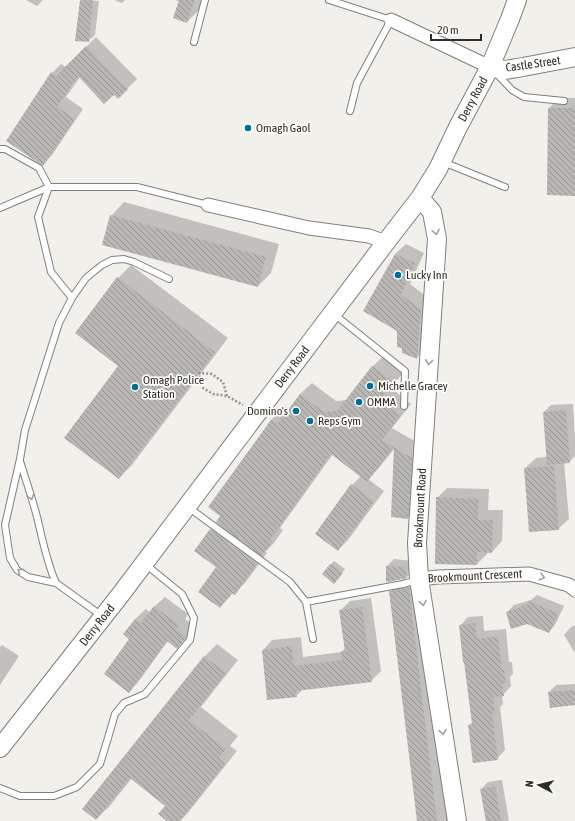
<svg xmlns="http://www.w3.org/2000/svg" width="575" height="821" viewBox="0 0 575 821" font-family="'Asap Condensed',sans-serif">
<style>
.shadow{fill:#0003}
.building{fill:url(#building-back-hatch)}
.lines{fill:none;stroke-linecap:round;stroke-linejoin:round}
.lane-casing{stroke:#817f7b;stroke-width:8}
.street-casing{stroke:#817f7b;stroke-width:15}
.secondary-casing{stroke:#817f7b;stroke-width:20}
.path{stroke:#959490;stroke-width:2.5;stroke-dasharray:2 2;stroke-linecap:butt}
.lane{stroke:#fff;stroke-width:6}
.street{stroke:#fff;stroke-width:13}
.secondary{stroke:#fff;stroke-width:18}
.oneway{stroke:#a0a0a0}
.poi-dot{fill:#036b98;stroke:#fffdf8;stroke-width:1.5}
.labels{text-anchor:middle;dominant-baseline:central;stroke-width:3.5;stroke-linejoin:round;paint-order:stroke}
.street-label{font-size:12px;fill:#2d2d2b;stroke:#fffdf8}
.poi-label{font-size:12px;fill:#2d2d2b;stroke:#fffdf8;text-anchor:start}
</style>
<defs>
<pattern id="building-back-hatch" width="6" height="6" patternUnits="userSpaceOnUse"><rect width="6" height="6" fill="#b9b7b3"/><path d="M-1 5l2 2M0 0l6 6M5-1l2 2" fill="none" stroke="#979592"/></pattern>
</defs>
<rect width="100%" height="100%" fill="#f2f0eb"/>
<path class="shadow" d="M26,0H43L37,6Z
M87,0L99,1L95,35L88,41Z
M114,0H125L122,3Z
M175,0H203L200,9L187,22L180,2Z
M96,37L137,79L118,98L114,93L80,77L66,97L83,109L52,155L43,164L7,140L52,73L61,64L66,67Z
M559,98H575V195L549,108Z
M124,202L279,244L271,273L258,286L111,216Z
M406,244L424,253L410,284L431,300L427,347L417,357L403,347L395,254Z
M131,265L228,338L132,465L119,478L120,366L77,333L118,278Z
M385,355L405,370L391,388L411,404L392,428L423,446L419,506L408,518L392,516L395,448L378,469L368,479L384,491L348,540L338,550L352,485L361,476L333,454L280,528L283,530L274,543L265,552L267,553L245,583L234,593H233L220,607L217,567L195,551L211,530L218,523L222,516L210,507L271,420L283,409L288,412L300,394L312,383L336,401L347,400L373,366Z
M573,404L575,439V456L569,462H564L569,519L558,529L525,468L536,458L547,457L544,412L551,405Z
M447,488L489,489L488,510H503L502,541L492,552L487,551V554L477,564L437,498Z
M394,559L412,561L413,571L405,579L420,576L451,821H418L390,592L404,578L387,581V566Z
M334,561L345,569L337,579L323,574Z
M537,595L564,606L555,625L549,632L507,612L514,605L531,600Z
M165,597L188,614L185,619L195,626L187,637L177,647L168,641L139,681L129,691L131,639L135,619L146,609L150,613L154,607Z
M371,598L381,671L371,681L303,689L296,696L263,650L272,640L301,637L303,657L342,652L345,648L341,610L350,601Z
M483,616L484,631L506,629L509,662H512L513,674L510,677L511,686L503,695H502L503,704L500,707L505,750L497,759L469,725L473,722L460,626L468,617Z
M575,625V653L564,635L570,628Z
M217,644L238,660L201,707L238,736L230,746L237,751L187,814L180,821H168L167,806L132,778L109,807L96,819L83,809L205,656Z
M2,645L19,656L0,685V647Z
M575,684V704L549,692L556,685Z
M502,780L509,821H486L481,789L488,782Z"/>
<path class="building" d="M80,0H93L89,42L75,41Z
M179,0H195L187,23L173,18Z
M86,46L128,89L118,99L114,95L104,104L78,76L57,107L75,119L43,166L6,141L51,72L56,76Z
M548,108H575V196L547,195Z
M110,215L266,257L258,287L102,245Z
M395,254L415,263L401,294L421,310L417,359L402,353V348L397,347V331L363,311Z
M117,277L215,352L119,479L64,438L118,366L75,333Z
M372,366L394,382L380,400L400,416L382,440L412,458L408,519L391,517L394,447L367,482L331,454L270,540L272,542L262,556L216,522L220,516L208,507L271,420L277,424L300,394L324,412L337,411Z
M566,410L570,463L547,465L543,412Z
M554,466L559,530L529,532L524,468Z
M351,484L374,501L338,551L315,534Z
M436,497L479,499L478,520H493L492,553L477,552V565L435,564Z
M210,529L257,564L235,595L232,593L220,608L198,592L216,567L194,551Z
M330,564L343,573L334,584L322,574Z
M386,566L405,567L407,578L388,582V581L386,582Z
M408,587V588H409L437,821H417L389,591Z
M529,601L558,613L549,633L527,624L511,629L506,612L527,605Z
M154,606L179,625L176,629L186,637V638L177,649L167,641L129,693L104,674L129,639L123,634L135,619L141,623Z
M362,607L372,682L296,691L297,697L267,700L262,650L292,646L294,666L342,660L341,651H345L339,610Z
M475,623L477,639L498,636L502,670H504L506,683L502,684L504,696L493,697L495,713H492L498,760L473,763L468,725L472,724L464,662H463L459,625Z
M204,656L226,673L189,720L226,749L219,758L225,764L180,821H167L158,814L165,806L130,778L96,820L82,809Z
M575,690V705L550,708L548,692Z
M495,786L501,821H486L480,789Z"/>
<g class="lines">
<defs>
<path id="lane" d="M329,0L391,20L357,83L350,111
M194,42L205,0
M495,72L512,90L524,97L564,101
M0,149H5L39,168L49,187L38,217L51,272L72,298
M443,162L505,187
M0,208L49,187H137L208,205
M334,314L405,371L404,406
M20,461C26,481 33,500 38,521C43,542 47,563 56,583
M188,507L290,582L306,602L313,639
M306,602L403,584L418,580
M102,616L56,583L28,577L17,570L10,558L5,525L20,459L25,430L59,323L72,298L86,278L102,265L112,260L124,259L134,262L169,279
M0,788L20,796H54L77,787L100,764L108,738L115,714L124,703L145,694L190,640L194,618L182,594L145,564"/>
<path id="street" d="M391,20L490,67
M208,205L309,228L369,236L386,242
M419,579L438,577L529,574L569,585L575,590"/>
<path id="secondary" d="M490,67L505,70L523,67L575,57
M420,198L432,212L437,239L417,543L419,579L457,821
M0,748L121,594L386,242L420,198L438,169L458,127L490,67L510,19L517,0"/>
</defs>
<use href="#lane" class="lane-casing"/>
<use href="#street" class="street-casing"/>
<use href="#secondary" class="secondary-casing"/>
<path class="path" d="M227,396L223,382L212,374L199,373L203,388L213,394L227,396L243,405"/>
<use href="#lane" class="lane"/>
<use href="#street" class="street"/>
<use href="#secondary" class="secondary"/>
</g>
<defs><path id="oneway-chevron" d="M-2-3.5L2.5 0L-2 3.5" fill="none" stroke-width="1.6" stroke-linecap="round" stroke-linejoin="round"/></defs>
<g class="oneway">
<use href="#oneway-chevron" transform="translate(436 232) rotate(78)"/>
<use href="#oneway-chevron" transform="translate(429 362) rotate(94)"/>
<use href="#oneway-chevron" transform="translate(31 497) rotate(74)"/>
<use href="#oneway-chevron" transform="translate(20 571) rotate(-142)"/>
<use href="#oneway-chevron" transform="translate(542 577) rotate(15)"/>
<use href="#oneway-chevron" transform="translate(423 603) rotate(81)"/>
<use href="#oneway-chevron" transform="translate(443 732) rotate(81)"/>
</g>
<g class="poi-dot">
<circle cx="248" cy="128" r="4"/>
<circle cx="398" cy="275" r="4"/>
<circle cx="370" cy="386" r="4"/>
<circle cx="135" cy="387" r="4"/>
<circle cx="359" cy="402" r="4"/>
<circle cx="296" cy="411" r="4"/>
<circle cx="310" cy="421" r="4"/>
</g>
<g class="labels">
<g class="street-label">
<text transform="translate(533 64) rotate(-8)">Castle Street</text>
<text transform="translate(473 99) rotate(-62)">Derry Road</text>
<text transform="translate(292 367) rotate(-53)">Derry Road</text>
<text transform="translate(420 508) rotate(-87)">Brookmount Road</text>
<text transform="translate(475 576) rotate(-3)">Brookmount Crescent</text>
<text transform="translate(97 625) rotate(-52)">Derry Road</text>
</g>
<g class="poi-label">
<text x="256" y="128">Omagh Gaol</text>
<text x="406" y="275">Lucky Inn</text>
<text x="143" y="380">Omagh Police<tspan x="143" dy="14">Station</tspan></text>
<text x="378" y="386">Michelle Gracey</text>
<text x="367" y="402">OMMA</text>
<text x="288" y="411" text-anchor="end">Domino's</text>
<text x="318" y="421">Reps Gym</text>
</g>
</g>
<g transform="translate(539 785) rotate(277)" stroke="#fffdf8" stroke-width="3" paint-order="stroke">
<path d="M0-3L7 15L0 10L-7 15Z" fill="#2d2d2b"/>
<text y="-6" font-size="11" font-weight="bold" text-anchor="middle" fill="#2d2d2b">N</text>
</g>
<path d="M431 34v6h50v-6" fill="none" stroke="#2d2d2b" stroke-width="2"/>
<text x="437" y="34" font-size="12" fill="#2d2d2b" stroke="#fffdf8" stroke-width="3" paint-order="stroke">20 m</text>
</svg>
